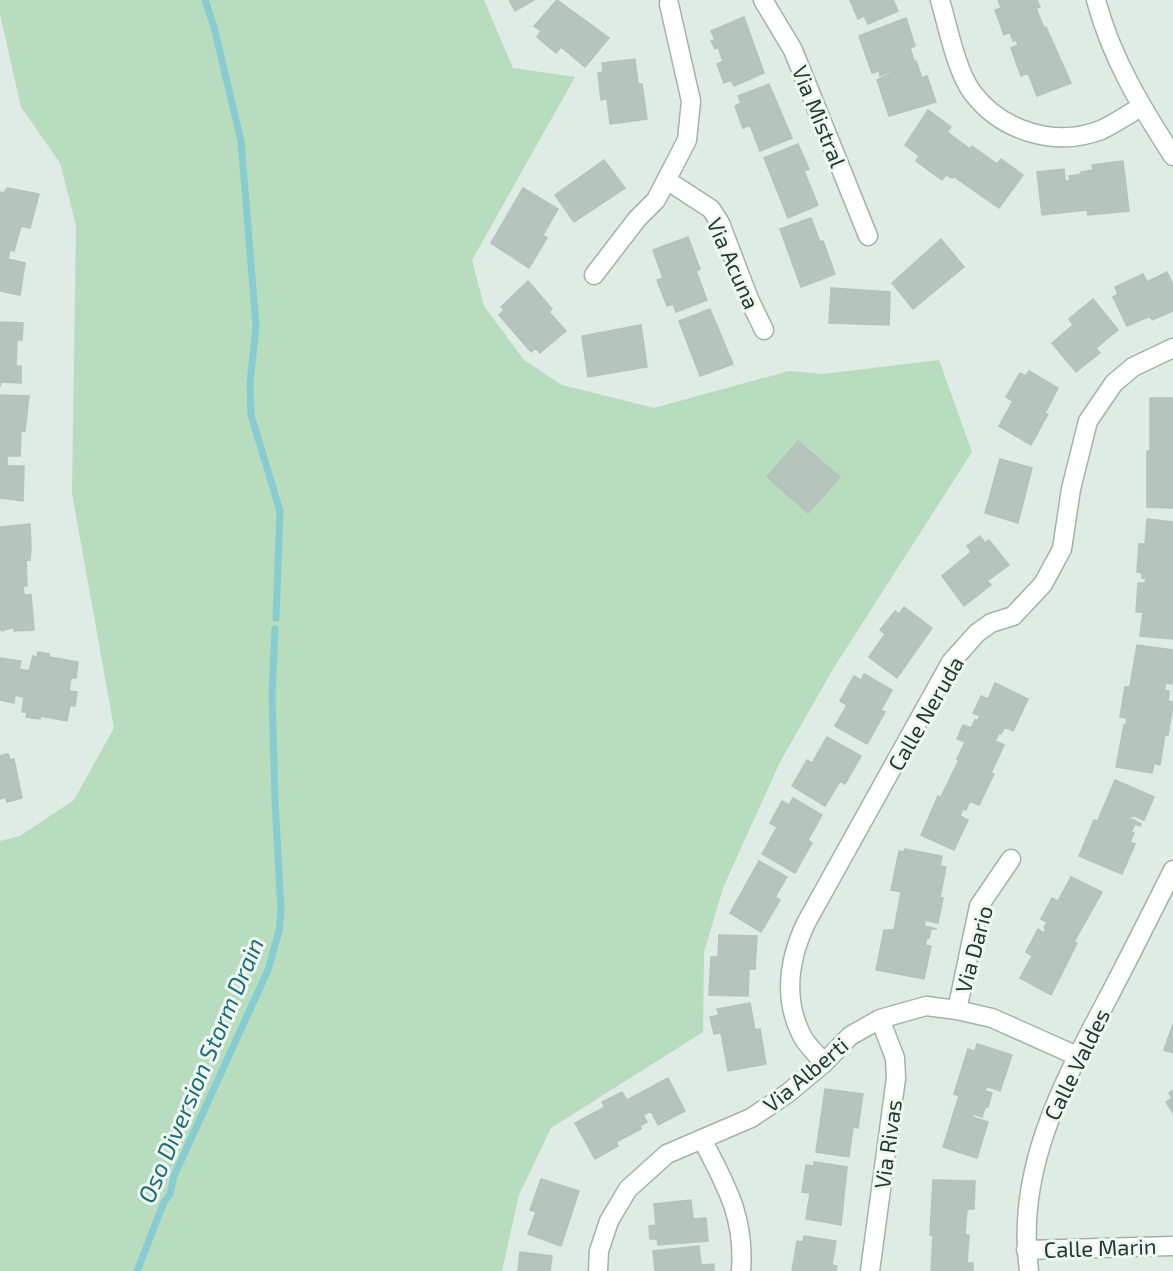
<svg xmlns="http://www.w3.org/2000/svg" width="1173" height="1271" viewBox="0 0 1173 1271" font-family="'Exo 2',sans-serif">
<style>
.green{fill:#b8dcbe}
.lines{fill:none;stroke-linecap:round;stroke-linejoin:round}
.stream{stroke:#87ccd0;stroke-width:7}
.building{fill:#b5c5bd;stroke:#b2c4bb;stroke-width:1.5}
.minor-casing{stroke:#a2b3ab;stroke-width:21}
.minor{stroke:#fff;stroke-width:18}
.labels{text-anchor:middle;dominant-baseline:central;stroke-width:6;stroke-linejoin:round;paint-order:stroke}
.street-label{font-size:22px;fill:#203b31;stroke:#f0f7f3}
.water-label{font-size:24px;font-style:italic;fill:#1b6f76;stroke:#f0f7f3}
</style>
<rect width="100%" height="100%" fill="#dfebe5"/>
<path class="green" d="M0,0H484L513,68L575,77L472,260L484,306L524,360L562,385L654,408L789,371L823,374L939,360L972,452L833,669L780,762L723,888L704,952L703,1032L551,1128L519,1195L502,1271H0V841L20,836L74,800L114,728L72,493L76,225L60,163L21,107L0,14Z"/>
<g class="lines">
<path class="stream" d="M205,0L214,27L241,141L256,326L250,384L251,415L280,511L276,618
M137,1271L164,1202L170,1194L174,1176L268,970L279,931L281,911L275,800L272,695L275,629"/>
</g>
<path class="building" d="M509,0H534L515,11Z
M557,0L609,38L585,67L561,47L556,53L537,37L541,31L534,26Z
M850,0H893L898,11L868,24L864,16L858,19Z
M998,0H1037L1040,7L1036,8L1044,28L1013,41L1010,32L1004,35L995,10L1001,8Z
M744,17L764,73L734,86L731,80L724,83L717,64L723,61L718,47L715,49L711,41L715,40L711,31Z
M906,18L915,46L910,48L914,61L880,76L879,71L872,73L859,36Z
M1046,27L1071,83L1037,96L1028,73L1021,76L1011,48L1018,45L1016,40Z
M635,59L638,84H642L647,119L610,124L607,99L601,100L598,73L603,72L602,63Z
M916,61L922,78L927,76L936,102L889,116L877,80Z
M769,84L792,138L760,151L750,125L743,128L735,106L741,103L738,96Z
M928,110L951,127L947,132L970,149L952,178L946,175L942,180L916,161L919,156L905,145Z
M798,144L809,169L804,171L818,205L788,218L764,158Z
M972,146L997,164L1001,159L1023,175L999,208L953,176Z
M604,160L625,188L574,222L555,195Z
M1123,161L1129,211L1088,215L1081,172L1093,170L1092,165Z
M1064,169L1065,181H1070L1069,176L1081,174L1086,210L1042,215L1037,172Z
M7,188L39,194L30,228L21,226L14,251L10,250L8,259L25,263L20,295L0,291V192L4,193Z
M523,188L558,209L543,235L547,238L529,268L491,243Z
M811,218L820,242L823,241L835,274L801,287L780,229Z
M688,237L700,269L696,271L707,300L676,312L673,304L667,306L657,280L663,278L653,250Z
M941,239L964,267L913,309L892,283Z
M1167,272L1173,285V311L1152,320L1150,316L1127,326L1113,297L1118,294L1115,287L1143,274L1147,282Z
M528,281L552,309L549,312L566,331L540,353L536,348L531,352L499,315L504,310L501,307Z
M831,288L890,292L889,325L829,323Z
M1093,299L1118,330L1096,348L1100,353L1076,372L1052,343L1073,325L1069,319Z
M710,309L733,364L700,376L679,321Z
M0,322L23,323L22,340H17L16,366H21V383L1,382L0,386Z
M641,325L647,367L588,377L582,336Z
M1029,371L1058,388L1045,413L1048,414L1031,445L999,426L1013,401L1006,397L1020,373L1026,376Z
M0,395L29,396L25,431H21L20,456H7V466H24L23,501L0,498Z
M1150,398H1173V452H1150Z
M798,441L840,477L808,513L767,477Z
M1147,451L1173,452V508L1147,507Z
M1000,459L1032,468L1018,523L985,513Z
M1147,519L1173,522V579L1142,578V573L1137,572L1139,544H1145Z
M30,524L31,548L30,560H26L27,586H23L24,595H31L34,630L14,631V627L2,631L0,629V527Z
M980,536L985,543L989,540L1009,565L987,581L991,585L964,606L942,576L971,552L967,546Z
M1146,578L1173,579V639L1140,636L1143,612H1136L1138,583H1145Z
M904,607L932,628L897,678L869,657L885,634L880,630L895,611L899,614Z
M1137,645L1173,650L1172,684L1166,683L1164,690L1130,686Z
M38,652L49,654V657L78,662L76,678H71L69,691L77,692L75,706L70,705L67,721L40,716V719L26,717L27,712H22L24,697L15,695L14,703L0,700V658L21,661L19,669L29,671L33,656L37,657Z
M864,674L892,690L881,710L885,712L867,744L835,726L847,705L840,701L854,676L861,680Z
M995,683L1028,699L1013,731L1005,727L1001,734L977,721L980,716L973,713L981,696L988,699Z
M1133,686L1169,691L1168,701L1173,702V705L1168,735L1126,725L1127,718L1120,717L1125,687Z
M975,720L999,733L995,741L1004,745L991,773L957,759L965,742L957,739L963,725L971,728Z
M1124,725L1165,734L1160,765L1154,763L1152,773L1116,767Z
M827,737L861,756L845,784L840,781L825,806L792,786L807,760L812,763Z
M8,754L10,760L14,759L22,798L7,802L5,797L0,799V756Z
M959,760L994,774L979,805L970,801L966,810L941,797Z
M1115,780L1154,797L1144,820L1131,815L1130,818L1141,824L1140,826L1135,824L1131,832L1098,820Z
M938,796L963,809L960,816L968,820L954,850L921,835Z
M793,798L822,815L808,840L812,843L795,873L762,854L777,827L770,823L782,801L789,805Z
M1094,820L1134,833L1130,842L1135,844L1122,874L1079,856Z
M905,849L942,856L940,866L946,867L940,897L891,890L899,851L905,852Z
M759,861L787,877L775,897L780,900L761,932L730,913Z
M1071,877L1102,892L1074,942L1044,928L1047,922L1041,919L1052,898L1058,901Z
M901,892L943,898L938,923L925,920L924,926L937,929H931L929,938L894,930Z
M1038,929L1044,933L1046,929L1077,943L1051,995L1020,978L1032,956L1026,952Z
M884,930H894L927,938L925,945L931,946L924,979L876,970Z
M719,935L757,936L755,969H749L748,996L709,995L711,957H718Z
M750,1003L755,1030L760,1029L766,1064L728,1071L721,1033L714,1034L710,1017L719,1015L717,1009Z
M1173,1024V1053L1164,1050Z
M977,1044L1012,1055L1000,1091L987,1086L985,1091L992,1093L988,1107L954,1094L968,1049L975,1051Z
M668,1078L685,1111L658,1125L651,1111L643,1115L647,1122L640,1126L641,1129L616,1142L618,1146L595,1159L575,1123L605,1107L602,1102L622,1092L627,1100Z
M825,1089L863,1094L858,1128L853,1127L849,1157L816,1152Z
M1173,1090V1113L1166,1102L1172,1098L1169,1093Z
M959,1096L986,1106L982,1117L973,1114L972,1117L988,1122L977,1158L943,1147Z
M814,1162L847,1167L841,1225L806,1219L810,1193L802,1192L806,1165L814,1166Z
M541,1179L579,1191L561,1246L528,1234L536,1212L530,1210Z
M933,1180L975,1181L974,1209H967L965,1235H930Z
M691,1200L693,1219L706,1218L708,1241L658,1245L657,1239H650L649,1226L656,1225L654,1204Z
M933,1235H969L967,1263H973V1271H931Z
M804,1236L836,1241L832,1265L837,1266L836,1271H792L797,1241L803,1242Z
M699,1246L701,1265L714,1264V1271H655L653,1251Z
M520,1252L552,1256L550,1271H518Z"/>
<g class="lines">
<defs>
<path id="minor" d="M763,0L793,50L868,236
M940,0C948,27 956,70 972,92C1001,131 1055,148 1101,130C1115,124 1128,114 1141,107
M1096,0C1111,57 1141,107 1173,156
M668,181L711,209L720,223L749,299L764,330
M594,275L637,219L656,200L687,140L691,101L669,4
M957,1010L979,906L1011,859
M824,1063C817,1054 806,1045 801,1034C783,997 789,959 806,923L951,662L977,633L991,623L1013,616L1043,584L1062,549L1071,489L1088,421L1114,383L1133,367L1173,348
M703,1141C727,1187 745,1218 741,1271
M1026,1250L1173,1246
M598,1271L599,1251L609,1221L628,1189L667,1154L751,1118L788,1093L824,1063L850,1036L880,1019L926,1006L957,1010L992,1018L1077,1056
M870,1271L896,1078L895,1058L880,1019
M1029,1271C1015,1169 1063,1083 1109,996C1131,954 1152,912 1173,870"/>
</defs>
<use href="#minor" class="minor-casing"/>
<use href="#minor" class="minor"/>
</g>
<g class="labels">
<g class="street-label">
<text transform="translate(820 116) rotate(68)">Via Mistral</text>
<text transform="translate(734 263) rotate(66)">Via Acuna</text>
<text transform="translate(925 713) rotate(-60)">Calle Neruda</text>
<text transform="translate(973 949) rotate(-75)">Via Dario</text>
<text transform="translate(1076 1064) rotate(-64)">Calle Valdes</text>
<text transform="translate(805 1074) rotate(-40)">Via Alberti</text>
<text transform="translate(887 1144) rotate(-82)">Via Rivas</text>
<text transform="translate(1100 1247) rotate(-2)">Calle Marin</text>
</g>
<g class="water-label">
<text transform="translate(200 1070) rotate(-67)">Oso Diversion Storm Drain</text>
</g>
</g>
</svg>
